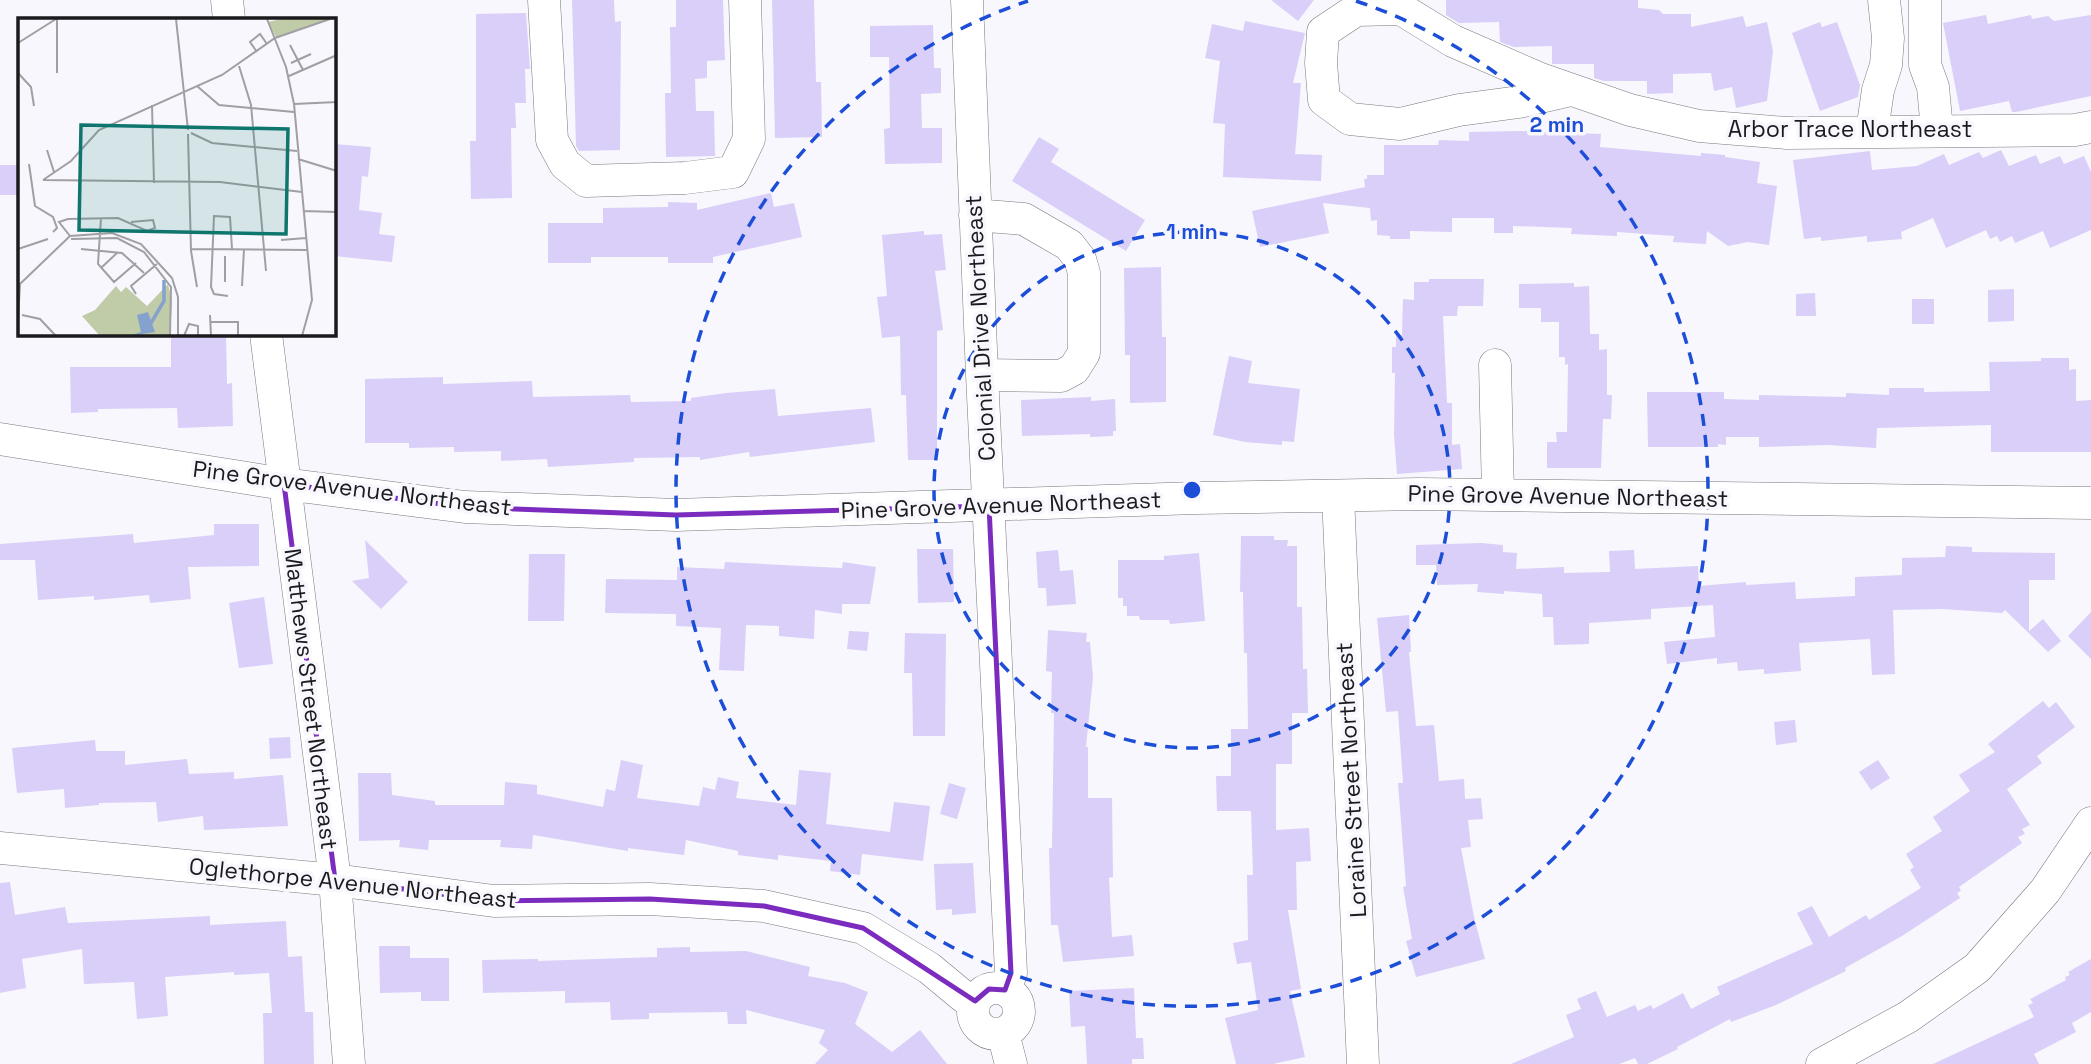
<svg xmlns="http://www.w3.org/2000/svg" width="2091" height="1064" viewBox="0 0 2091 1064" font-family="'Space Grotesk',sans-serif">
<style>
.building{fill:#dacff8}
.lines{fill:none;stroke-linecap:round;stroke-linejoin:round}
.minor-casing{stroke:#79787d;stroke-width:33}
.minor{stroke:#fff;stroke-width:32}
.marked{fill:none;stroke:#7b2cbf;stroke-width:5;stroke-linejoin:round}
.ring{fill:none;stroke:#1d4ed8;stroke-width:3.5;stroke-dasharray:12 9}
.labels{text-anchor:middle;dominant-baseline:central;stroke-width:7;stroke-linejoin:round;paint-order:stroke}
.street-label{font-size:23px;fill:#1b1a1d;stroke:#f8f7fd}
.inset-river{fill:none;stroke:#84a2cd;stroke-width:3.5}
.inset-road{fill:none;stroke:#a09fa3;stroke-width:2}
.view{fill:#0f766e;fill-opacity:0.15;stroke:#0f766e;stroke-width:3.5}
.inset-edge{fill:none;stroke:#1b1a1d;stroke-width:3.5}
.centre{fill:#1d4ed8;stroke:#f8f7fd;stroke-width:3.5}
.ring-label{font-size:21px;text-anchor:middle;font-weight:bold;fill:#1d4ed8;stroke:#f8f7fd;stroke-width:7;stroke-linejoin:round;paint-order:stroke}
</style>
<rect width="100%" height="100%" fill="#f8f7fd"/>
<path class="building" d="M572,0H614L615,22L621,21L620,150L579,151L576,146Z
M676,0H723L725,60L707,61V78L695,79L696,111H714L715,156L666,157L665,93H671L670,27H676Z
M772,0H814L816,82H821L822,137L775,138Z
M1271,0H1314L1298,21Z
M1446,0H1638V8L1659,10L1663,14H1691V27L1743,16L1746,27L1767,22L1773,51L1767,101L1736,108L1732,87L1714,91L1711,73L1673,74V93L1647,94V81H1604L1594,78V64H1552V46L1514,47L1500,42L1499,22L1459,23L1446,15Z
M526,13L530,69H525L526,103H515L516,128H511L512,198L471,199L470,141H476V14Z
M1986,15L1988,24L2031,15L2032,19L2048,16L2054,21L2091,15V96L2016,112H2012L2009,101L1960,111L1943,23Z
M1245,21L1305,33L1293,83H1301L1295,154L1322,155L1321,181L1223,177L1225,124L1213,123L1220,61L1205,58L1212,24L1243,31Z
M1820,22L1822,27L1837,22L1860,85L1858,97L1820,111L1792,33Z
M933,25L934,68H941V93L921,94L922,128H942V163L885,164L884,129L890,128L889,57H870V26Z
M1522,131L1601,134L1600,147L1701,156V153L1725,155V157L1760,162L1757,183L1777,186L1769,245L1748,242L1728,246L1707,231L1706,244L1673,242L1674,236L1617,232V236L1571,234L1572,228L1513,226V233H1494V218H1452V232L1410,231V239H1390V236L1377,235V220L1371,221L1370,208L1323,203L1329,233L1260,247L1252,211L1365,187L1364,179H1367V175H1384V145H1438L1439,140L1469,141V132Z
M1039,137L1059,149L1051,162L1145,220L1126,251L1012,181Z
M334,144L371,147L368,177L362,176L359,210L382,213L379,234L395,236L392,262L334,256Z
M2001,150L2009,166L2036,155L2040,164L2060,156L2064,164L2084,156L2091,172V230L2050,248L2043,231L2015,243L2012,236L2000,242L1997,236L1990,239L1986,230L1946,248L1933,218L1901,232L1902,239L1867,242V236L1821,241V237L1804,239L1793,160L1870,151L1872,170L1917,166L1944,154L1949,165L1979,152L1983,158Z
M0,165H19V195H0Z
M771,193L774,207L794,203L802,237L713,257V263H668V257H591V263H548V223H603V208L668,207V202L697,203V210Z
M924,231V235L942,234L946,270L935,271L943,330L937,331V460H908L906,395H901L900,336L882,338L877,297L887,296L882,235Z
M1161,267L1162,337H1166V402L1130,403V355H1125L1124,268Z
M1429,279H1484L1483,306H1458L1457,316H1443L1447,403H1452V445L1460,444L1462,469L1397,474L1394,435L1395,373H1392V347H1396V335H1402L1403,299L1414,300V282H1429Z
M1574,283V287L1589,286L1590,334H1599V350L1607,349V395H1612L1611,419H1603L1601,468H1547V442H1557L1556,432H1567L1568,364L1565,365V357H1559V322H1541V308H1519V284Z
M2014,289V321L1988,322V290Z
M1815,293L1816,316H1796V294Z
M1912,299H1934V324H1912Z
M171,334H226L227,384L232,383L233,426L178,428L177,408L98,409V412L71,413L70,367H171Z
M1229,356L1252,361L1248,383L1300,389L1294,442L1282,441V445L1245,442L1213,435Z
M2041,358H2069V370L2076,369V401L2091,400V452H1991V425L1877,428L1876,448L1827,445L1759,447V437H1726V445L1718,444V447H1648L1647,392H1724V399L1759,400V395L1846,397V393L1889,395V388H1924V392L1990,391L1989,362L2041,361Z
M443,377V384L532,381L533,397L630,395L631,402L691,401V398L726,393L775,389L778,416L871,408L875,442L750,457L749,452L700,460V457L634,458V462L548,467L547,459L501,461V451L454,452V447L409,448V443H365V379Z
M1091,397V401L1115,399L1116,431H1113V436L1090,437V434L1022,436L1021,400Z
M214,524H259V566L188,567L191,599L150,603L149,595L94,600V596L38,600L35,560H0V544L133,534L134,543L214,535Z
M1241,536H1274V540H1288L1287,546H1297V607H1302L1303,669H1307L1308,713H1292V764H1276V830L1309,828L1311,861L1296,862L1297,910H1288L1301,989L1290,991L1305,1057L1273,1064H1236L1225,1018L1258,1010L1251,962L1237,964L1233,943L1248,940L1247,875H1253L1251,811H1217L1216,776H1231V729H1248L1247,653H1244L1243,592H1240Z
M365,540L408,582L381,609L352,581L369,578Z
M1481,543L1503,545V552L1517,553L1516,569L1564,567V573L1610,572L1609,551L1634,550L1635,569L1698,566L1699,586L1746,582V585L1795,582L1796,599L1855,596V577L1902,575V558L1945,557L1946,546L1972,547V552L2055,553V580H2029V631L2043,619L2061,641L2048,652L2005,610L2002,613L1942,609L1893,610L1895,674L1872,675L1870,639L1799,643L1801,671L1764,674V669L1738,671L1737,662L1717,664V658L1667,664L1664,642L1715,637L1713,605L1651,609V619L1589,623V644L1554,645L1553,617H1543L1542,594L1504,591V594L1477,592L1478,584L1437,585L1436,565H1416V545Z
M917,549H953L954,602L918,603Z
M1058,550L1060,571L1073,570L1076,604L1047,606L1046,588H1038L1036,552Z
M1199,553L1205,621L1170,624L1169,620H1140L1139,616H1127V606H1123V598H1118V560H1164V556Z
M529,554H565L564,621H528Z
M725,562L842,568L843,562L876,567L870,604H842V614L815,610L814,639L779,636V626L746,625L744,671L719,670L721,628L676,626V614L605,613L606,579L677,580V567L724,569Z
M264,597L273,664L239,668L229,603Z
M2091,612V659L2068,636Z
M1409,615L1411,652H1409L1416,726L1434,725L1439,781L1464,779L1465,799L1481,798L1483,819L1468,820L1471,847L1461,848L1474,917L1485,959L1416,977L1406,941L1412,939L1403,887L1406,886L1398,783H1403L1398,711L1386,712L1377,618Z
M1048,630L1087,633L1086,642H1090L1093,677L1086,747H1088V798H1112L1113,877L1109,878L1112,937L1132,935L1134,956L1063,962L1058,925H1051L1049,848H1052L1054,713H1051L1052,672L1046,671Z
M849,631L869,632L867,651L847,649Z
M905,633L946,634L945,736H913L912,673H904Z
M2043,701L2049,708L2056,702L2075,727L2037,756L2042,763L2007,789L2030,825L2022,829L2025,834L2018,837L2022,843L1959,887L1961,891L1957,893L1960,898L1902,936L1845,968L1846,971L1776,1005L1731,1022L1730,1019L1677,1047L1678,1049L1647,1064H1638L1635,1058L1619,1064H1511L1574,1037L1566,1015L1581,1009L1577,999L1596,991L1607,1017L1635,1005L1638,1011L1651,1005L1653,1009L1683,993L1691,1009L1720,994L1717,987L1813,944L1797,913L1812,906L1829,937L1866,915L1869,920L1921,888L1910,870L1914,867L1906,854L1942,831L1933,817L1970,791L1959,775L1995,752L1988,744Z
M1795,720L1797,742L1776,745L1774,722Z
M290,737L291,758L270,759L269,738Z
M95,740L96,751H125V765L187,759L189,774L234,772V779L283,775L288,826L204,830L203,816L158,822L156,802L99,803V805L65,808L64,789L17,793L12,748Z
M621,760L643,765L637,798L699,806L703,787L715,790L718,777L739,782L736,798L796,805L799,770L831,773L826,824L890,832L894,802L930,806L923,861L862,854L860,875L830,871L831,861L778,855V860L738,855V851L686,840L684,855L628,848V851L533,835L532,849L500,847L501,840H429L428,850L399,847L400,840L359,841L358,773H391L392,795L435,801V805H504L505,782L537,785V794L603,807L606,789L615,791Z
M1878,760L1890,778L1871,790L1859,772Z
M949,783L966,788L957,819L940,814Z
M973,863L976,913L952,915V909L936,910L934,864Z
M10,882L15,915L65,907L68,923L210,916V925L286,921L288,957L302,956L305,1012H313L314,1064H264L263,1013H272L269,973L234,975V972L165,977L168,1016L137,1019L134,982L84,984L82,949L22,959L26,988L0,993V883Z
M379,946H410V958H449V1001H421V992L380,993Z
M690,947V952L746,951L810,967L808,976L845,983L868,992L855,1024L892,1052L920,1030L947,1064H815L828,1050L819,1043L825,1030L746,1010L747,1024H728L727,1012L649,1013V1019L611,1020L610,1002L565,1003V991L483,993L482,960L538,959V961L657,957V948Z
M2091,959V1012L2072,1023L2076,1032L2034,1054L2039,1064H1933L2034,1017L2028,1005L2033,1003L2030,999L2066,980L2065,977L2070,975L2068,972Z
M1134,988L1136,1038H1143L1144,1059H1132V1064H1087L1085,1026L1071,1027L1069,991Z"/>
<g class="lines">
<defs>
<path id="minor" d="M227,0L229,19
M544,0L552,140L565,164L586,181L685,178L733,172L749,139L745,0
M967,0L982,375L1011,973L1005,990
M1925,0V65L1933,87L1937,130
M1571,90L1519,102L1459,110L1400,124L1350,119L1324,100L1321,63L1323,32L1356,10L1401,9L1453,41L1538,78L1630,110L1699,126L1787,133L2075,130L2091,127
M1872,131L1878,90L1886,65L1888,38L1884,0
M975,215L1024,219L1069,245L1080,259L1084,273V353L1074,369L1061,376L982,375
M266,334L335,880L349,1064
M1495,365L1498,494
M0,439L284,484L465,507L676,515L1196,498L1420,494L2091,503
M1338,496L1363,1064
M0,848L335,880L494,901L650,899L764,906L863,928L929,968L964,997L975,1001
M973 1011a23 23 0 1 1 46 0a23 23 0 1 1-46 0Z
M1003,1033L1011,1064
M1822,1064L1908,1017L1977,968L2045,891L2091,823"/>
</defs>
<use href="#minor" class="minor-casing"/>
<use href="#minor" class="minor"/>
</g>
<path class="marked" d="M284,484L465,507L676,515L989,506L1011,973L1005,990L989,989L975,1001L863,928L764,906L650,899L494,901L335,880Z"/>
<g class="ring">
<circle cx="1192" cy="490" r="258"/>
<path d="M1356 1A516 516 0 1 1 1028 1"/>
</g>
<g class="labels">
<g class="street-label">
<text x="1850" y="129">Arbor Trace Northeast</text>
<text transform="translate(980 328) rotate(-93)">Colonial Drive Northeast</text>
<text transform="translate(352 488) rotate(7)">Pine Grove Avenue Northeast</text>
<text transform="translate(1568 496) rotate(1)">Pine Grove Avenue Northeast</text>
<text transform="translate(1001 505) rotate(-2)">Pine Grove Avenue Northeast</text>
<text transform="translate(311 699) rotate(83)">Matthews Street Northeast</text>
<text transform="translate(1351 780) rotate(-93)">Loraine Street Northeast</text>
<text transform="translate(353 883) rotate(6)">Oglethorpe Avenue Northeast</text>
</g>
</g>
<g transform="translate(18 18)">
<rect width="318" height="318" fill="#f8f7fd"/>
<path d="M263,1H311L258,19L250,4ZM150,266L154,282L152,318H82L64,298L77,292L98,268L103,274L108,269L129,288Z" fill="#c0cca8"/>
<path d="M130,294L137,314L111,318L123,314L119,297Z" fill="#84a2cd"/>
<path class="inset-river" d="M133,305L146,283V262"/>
<path class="inset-road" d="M39,1V55M158,1L170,112M249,1L268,49L276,86L294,282L284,318M0,25L38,1M272,27L285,52M239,34L232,24L242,16L249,26M273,45L293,36M221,48L233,87L248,253M0,55L13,69L16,88M271,58L319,37M179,68L201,87L276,94M276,86L319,84M134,87L136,165M173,115L194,125L279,133M170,116L173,233L179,269M29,132L36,154M280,141L319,153M11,146L17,188L35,199L39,210L35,214M25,162L53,143L81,112L204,57L257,20L312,1M25,162L202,164L284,174M285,193L319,194M83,200L80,246L96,264L118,245M52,218L41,204L50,201L100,200L129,213L137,210L135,202L113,204M53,221L99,220L126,234L153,269L152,318M263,222L288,220M0,231L30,221M63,231L104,235L126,255M173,231L289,232M83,250L100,234M207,264V238M224,268L226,231M118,276L113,268L139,246M210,278L196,276L193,269L196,198L212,199L214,231M4,297L22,301L38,318M192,297L193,318M0,303L2,266L52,218L94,215L123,226L154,260L160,279V318M193,304H220V318M166,318L171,306L180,308V318"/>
<path class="view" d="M63,107L270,111L268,216L61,212Z"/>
<rect width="318" height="318" class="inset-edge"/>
</g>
<circle cx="1192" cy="490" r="10" class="centre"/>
<g class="ring-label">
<text x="1557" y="132">2 min</text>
<text x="1192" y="239">1 min</text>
</g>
</svg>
